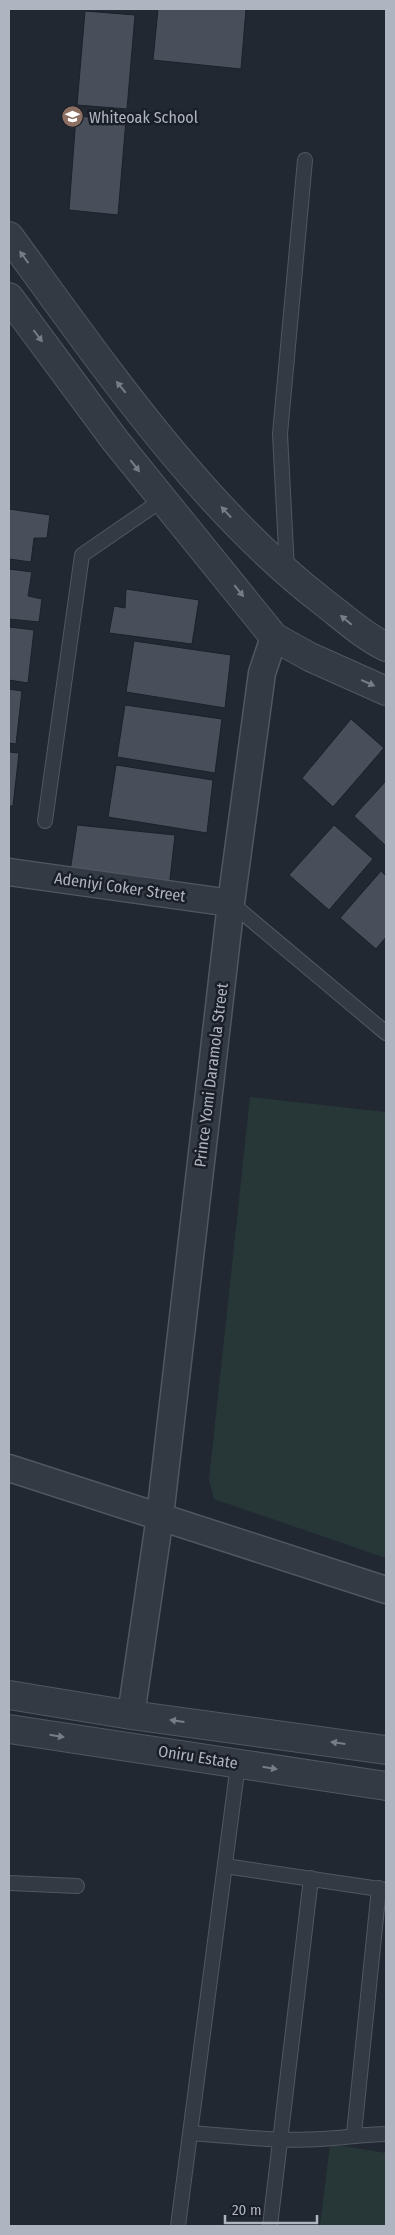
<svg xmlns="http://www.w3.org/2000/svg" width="395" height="2235" viewBox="0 0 395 2235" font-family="'Fira Sans Condensed',sans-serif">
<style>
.green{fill:#273737}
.building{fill:#484f5b;stroke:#1c2129}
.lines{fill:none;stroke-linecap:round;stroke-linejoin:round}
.service-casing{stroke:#515761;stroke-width:16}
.minor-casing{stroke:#515761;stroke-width:29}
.tertiary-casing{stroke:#515761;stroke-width:30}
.service{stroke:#343a43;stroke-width:14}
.minor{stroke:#343a43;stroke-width:26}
.tertiary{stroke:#343a43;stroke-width:28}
.oneway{fill:#777d88}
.labels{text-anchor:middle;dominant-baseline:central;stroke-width:5;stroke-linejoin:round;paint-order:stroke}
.poi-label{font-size:16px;fill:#aeb4c0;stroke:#1a1f27;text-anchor:start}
.street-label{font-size:16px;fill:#aeb4c0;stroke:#1a1f27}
</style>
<rect width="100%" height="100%" fill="#212832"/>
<path class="green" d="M250,1097L386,1112V1558L214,1499L209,1480Z
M330,2144L386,2153V2226H320Z"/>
<path class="building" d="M158,9H246L241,69L153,60Z
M85,11L135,15L127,109L77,105Z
M76,116L126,120L118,215L69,210Z
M9,509L50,515L47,538H34L31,562L9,559Z
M9,569L32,572L28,596L42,599L39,622L9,619Z
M126,589L199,600L192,644L109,633L114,606L125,608Z
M9,627L34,630L28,683L9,680Z
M134,641L231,655L225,708L126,692Z
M9,689L22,691L16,744L9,743Z
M125,705L222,719L215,773L117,757Z
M351,719L384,748L333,807L302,778Z
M9,752L19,753L13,806H9Z
M116,765L213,780L207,833L108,817Z
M386,781V846L354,816Z
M77,825L175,835L169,888L70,872Z
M334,825L373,859L329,910L289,875Z
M381,871L386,876V937L376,949L340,918Z"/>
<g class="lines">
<defs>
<path id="service" d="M287,570L280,434L305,160
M45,821L82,555L162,500
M231,903L386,1033
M225,1866L386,1890
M9,1883L77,1886
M190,2133C233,2136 278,2142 321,2139C343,2138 364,2134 386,2134
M354,2134L379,1888
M178,2226L238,1764
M270,2226L311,1878"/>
<path id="minor" d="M9,872L231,903
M9,1468L386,1590
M131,1715L160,1516L231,903L262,673L274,637"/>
<path id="tertiary" d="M9,236C101,361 198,505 322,601C343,617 362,635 386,647
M9,297L114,439L274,637L310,657L386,691
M9,1695L131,1715L386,1750
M9,1729L386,1786"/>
</defs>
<use href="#service" class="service-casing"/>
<use href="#minor" class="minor-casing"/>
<use href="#tertiary" class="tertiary-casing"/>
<use href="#service" class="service"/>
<use href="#minor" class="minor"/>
<use href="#tertiary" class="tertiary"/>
</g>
<defs><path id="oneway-solid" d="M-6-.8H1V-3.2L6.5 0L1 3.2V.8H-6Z" transform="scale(1.25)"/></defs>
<g class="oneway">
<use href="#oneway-solid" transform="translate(24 257) rotate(-126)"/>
<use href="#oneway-solid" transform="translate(38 336) rotate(53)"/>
<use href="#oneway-solid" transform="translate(121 387) rotate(-129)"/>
<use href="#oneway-solid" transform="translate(135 466) rotate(52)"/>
<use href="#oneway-solid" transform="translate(226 512) rotate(-133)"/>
<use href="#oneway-solid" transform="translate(239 591) rotate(51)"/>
<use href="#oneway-solid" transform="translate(346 620) rotate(-140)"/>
<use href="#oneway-solid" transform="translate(368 683) rotate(24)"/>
<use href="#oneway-solid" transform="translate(177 1721) rotate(-172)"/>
<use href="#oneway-solid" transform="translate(57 1736) rotate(9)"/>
<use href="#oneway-solid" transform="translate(338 1743) rotate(-172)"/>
<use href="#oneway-solid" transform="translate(270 1768) rotate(9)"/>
</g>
<defs>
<symbol id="school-disc" viewBox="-11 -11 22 22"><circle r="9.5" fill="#8d6e63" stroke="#1a1f27"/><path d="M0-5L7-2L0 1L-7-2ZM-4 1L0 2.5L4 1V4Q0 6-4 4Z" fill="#fff"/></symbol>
</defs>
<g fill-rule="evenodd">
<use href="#school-disc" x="60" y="104" width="25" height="25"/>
</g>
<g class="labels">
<g class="poi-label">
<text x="89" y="117">Whiteoak School</text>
</g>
<g class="street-label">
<text transform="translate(120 887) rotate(8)">Adeniyi Coker Street</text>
<text transform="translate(211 1075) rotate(-83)">Prince Yomi Daramola Street</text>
<text transform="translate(198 1757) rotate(9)">Oniru Estate</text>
</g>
</g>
<rect width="395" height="2235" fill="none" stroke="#aeb4c0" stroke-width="20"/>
<path d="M225 2215v8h92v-8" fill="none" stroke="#aeb4c0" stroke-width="2.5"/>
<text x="232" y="2215" font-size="15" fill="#aeb4c0" stroke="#1a1f27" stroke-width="4" paint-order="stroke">20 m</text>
</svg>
